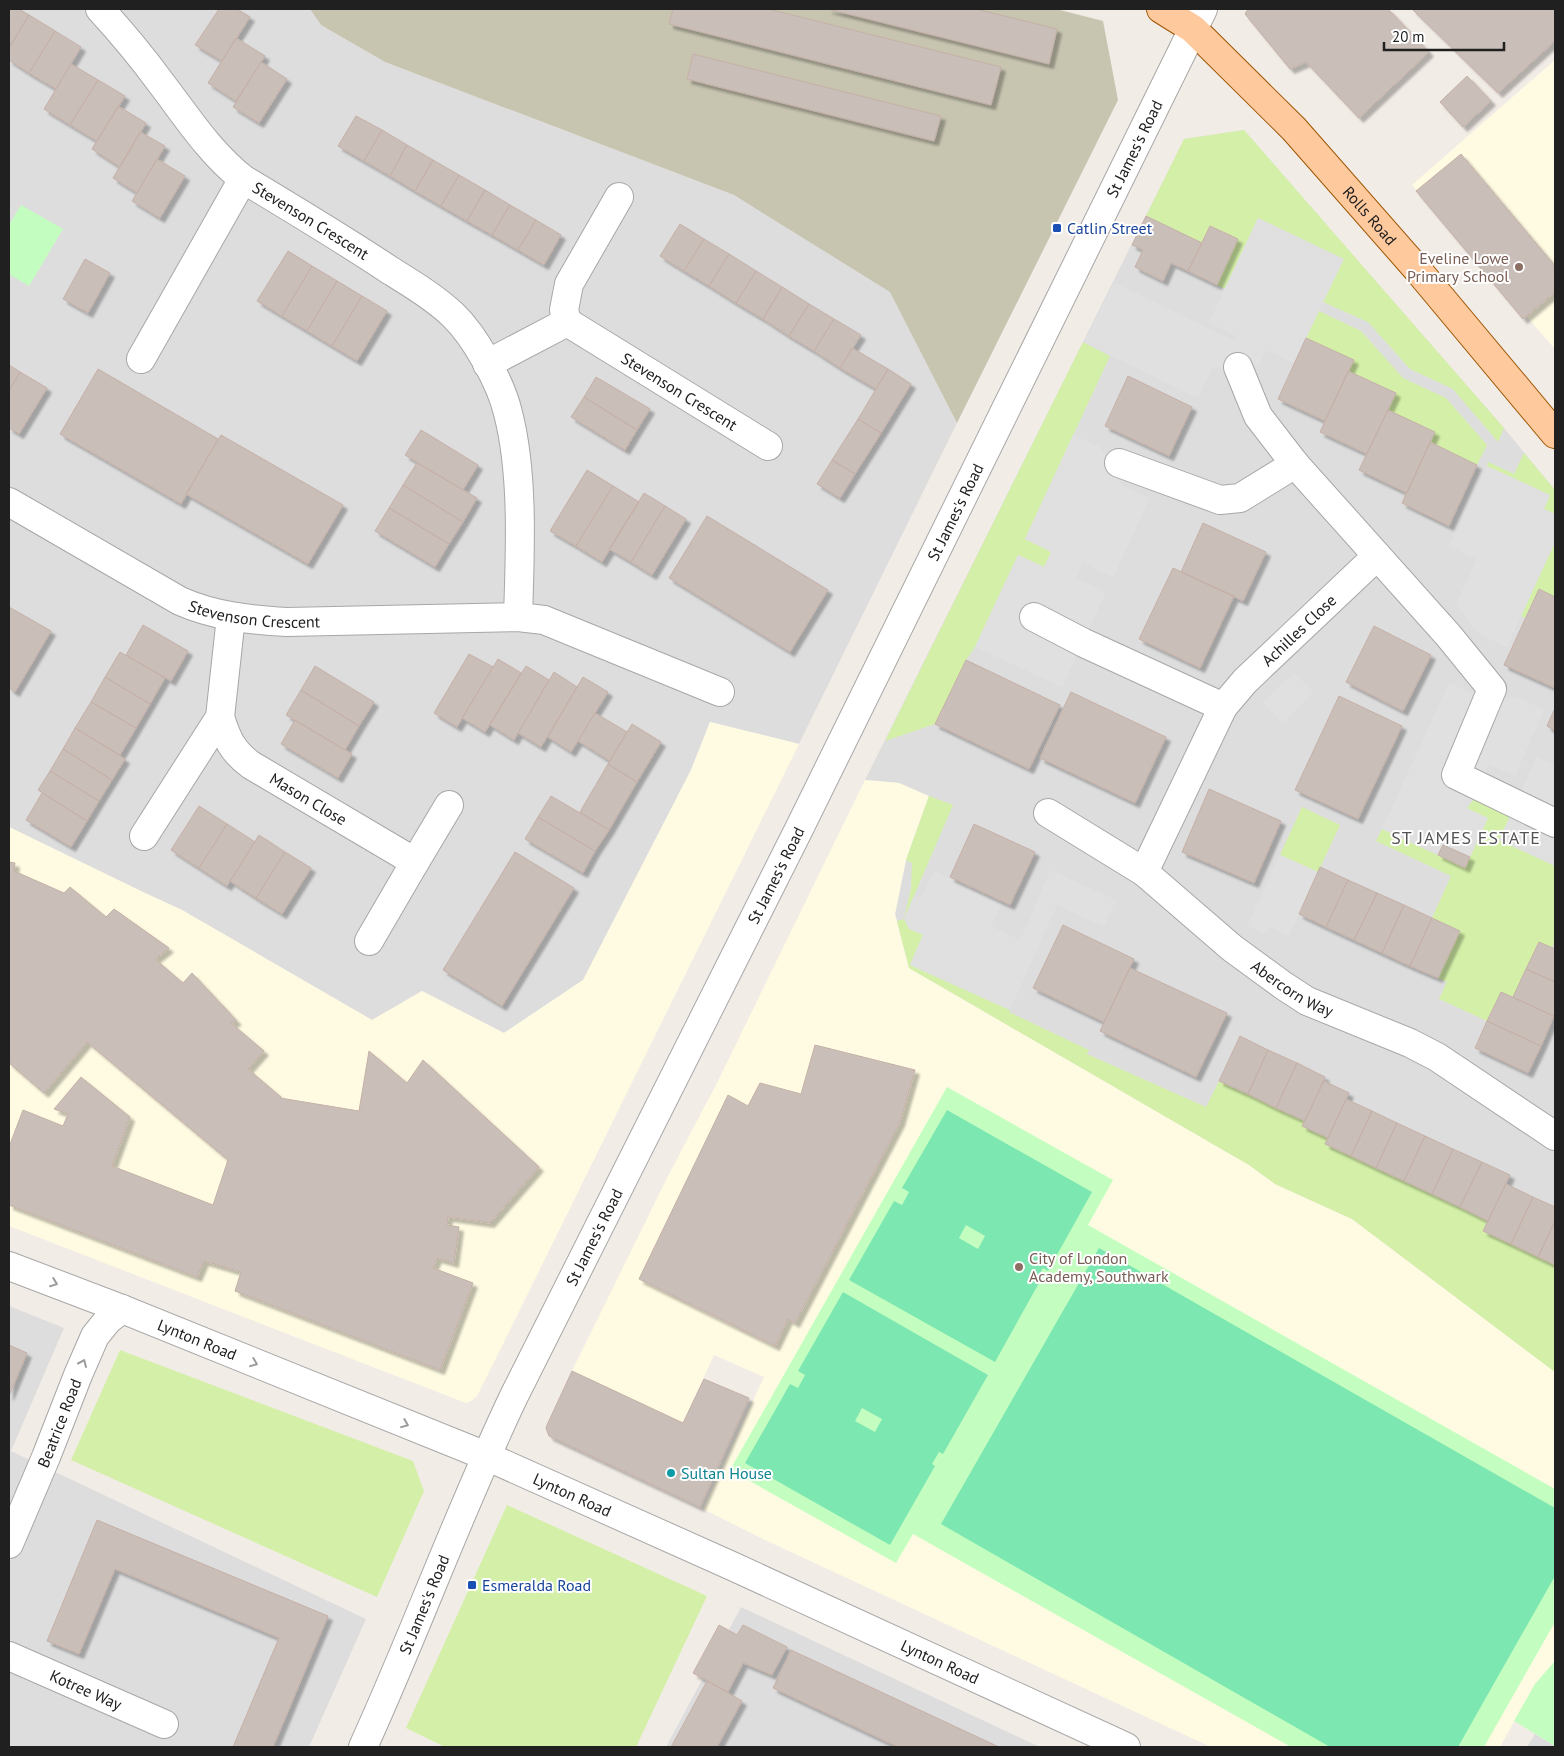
<svg xmlns="http://www.w3.org/2000/svg" width="1564" height="1756" viewBox="0 0 1564 1756" font-family="'PT Sans',sans-serif">
<style>
.residential{fill:#dedddd}
.education{fill:#fffbe2}
.construction{fill:#c7c4b0}
.grass{fill:#d4f0a8}
.park{fill:#c3fec0}
.pitch{fill:#7de7b1;fill-rule:evenodd}
.parking{fill:#e0e0e0}
.building{fill:#cabeb9;stroke:#c5b0a7;filter:url(#shadow)}
.lines{fill:none;stroke-linecap:round;stroke-linejoin:round}
.minor-casing{stroke:#a7a7a7;stroke-width:30}
.major-casing{stroke:#9d5500;stroke-width:30}
.minor{stroke:#fff;stroke-width:28}
.major{stroke:#ffc99e;stroke-width:28}
.oneway{stroke:#9b9b9b}
.transit-dot{fill:#1a4fb4;stroke:#fff;stroke-width:2}
.education-dot{fill:#8d6e63;stroke:#fff;stroke-width:2}
.culture-dot{fill:#0f9aa8;stroke:#fff;stroke-width:2}
.labels{text-anchor:middle;dominant-baseline:central;stroke-width:4;stroke-linejoin:round;paint-order:stroke}
.street-label{font-size:16px;fill:#202020;stroke:#fff}
.transit-label{font-size:16px;fill:#164399;stroke:#fff;text-anchor:start}
.education-label{font-size:16px;fill:#785e54;stroke:#fff;text-anchor:end}
.culture-label{font-size:16px;fill:#0d838f;stroke:#fff;text-anchor:start}
.neighbourhood-label{font-size:18px;letter-spacing:1px;fill:#535353;stroke:#fff}
</style>
<defs>
<filter id="shadow"><feDropShadow dx="4.5" dy="4.5" stdDeviation="1" flood-color="#0004"/></filter>
</defs>
<rect width="100%" height="100%" fill="#f2ece6"/>
<path class="residential" d="M9,9H310L321,25L385,62L734,195L891,292L957,423L799,744L710,722L691,770L583,980L504,1033L422,991L372,1020L182,910L145,893L9,827Z
M1244,130L1504,428L1555,490V1372L1352,1219L1275,1184L1249,1165L909,968L895,914L906,860L899,783L865,780L1184,139Z
M9,1306L64,1328L11,1451L366,1619L309,1747H9Z
M741,1607L1040,1747H666Z
M1535,1734L1555,1746V1747H1527Z"/>
<path class="education" d="M1555,60V349L1412,185Z
M710,722L799,744L502,1346L477,1396L471,1401L466,1403L9,1226V827L145,893L182,910L372,1020L422,991L504,1033L583,980L691,770Z
M865,780L899,783L929,796L906,860L895,914L909,968L1249,1165L1275,1184L1352,1219L1555,1372V1661L1535,1684L1500,1747H1211L763,1539L703,1509L764,1377L714,1355L683,1423L572,1371L667,1178L717,1083Z"/>
<path class="construction" d="M310,9H1056L1103,21L1118,100L957,423L890,292L734,195L385,62L321,25Z"/>
<path class="grass" d="M1244,130L1504,428L1498,442L1453,389L1410,369L1368,322L1323,302L1343,259L1258,218L1225,289L1217,285L1238,239L1210,226L1202,243L1146,216L1184,139Z
M1319,311L1361,331L1403,378L1446,398L1487,445L1477,465L1430,442L1435,432L1388,410L1396,393L1348,371L1353,360L1306,338Z
M1083,342L1110,356L1025,539L1052,551L1044,567L1018,555L975,647L966,660L935,724L885,741Z
M1524,453L1555,490V514L1544,509L1550,495L1487,466L1488,462L1514,474Z
M1555,542V597L1539,589L1525,618L1521,616Z
M929,796L953,805L904,919L923,935L910,965L1010,1010L1009,1012L1089,1050L1087,1054L1206,1107L1219,1081L1305,1121L1328,1138L1325,1144L1488,1221L1484,1231L1555,1265V1372L1352,1219L1275,1184L1249,1165L909,968L897,921L904,919L911,889L912,863L906,860Z
M1473,800H1481L1511,814L1499,840L1555,866V939L1552,948L1539,942L1513,997L1501,992L1487,1021L1439,999L1447,982L1438,978L1460,931L1432,918L1451,876L1376,841L1382,829L1465,868L1476,844L1467,808Z
M1302,807L1340,825L1318,872L1280,855Z
M120,1350L413,1461L424,1491L377,1597L71,1460Z
M507,1505L707,1596L636,1747H445L406,1728Z"/>
<path class="park" d="M21,205L63,229L29,286L9,274V225Z
M947,1087L1113,1180L1088,1225L1555,1489V1622L1484,1747H1291L913,1534L896,1563L730,1470Z
M1555,1661V1746L1514,1721L1535,1684Z"/>
<path class="pitch" d="M947,1110L1092,1192L1048,1271L1043,1268L1035,1281L1039,1283L995,1362L849,1280L894,1201L902,1205L909,1192L902,1188ZM966,1225L985,1236L978,1249L959,1238Z
M1099,1248L1555,1508V1576L1458,1747H1330L941,1524Z
M843,1292L988,1375L943,1454L939,1452L932,1464L935,1466L890,1545L745,1463L790,1384L798,1388L805,1375L798,1371ZM862,1408L882,1419L875,1432L855,1421Z"/>
<path class="parking" d="M1258,218L1344,259L1294,363L1266,350L1259,366L1213,368L1198,398L1083,342L1113,282L1230,339L1234,338L1236,336L1209,322Z
M1073,435L1100,447L1123,486L1150,498L1113,577L1083,563L1076,578L1106,592L1062,687L975,647L1018,555L1044,567L1051,552L1025,539Z
M1487,466L1550,495L1544,509L1555,514V542L1507,647L1480,635L1456,604L1477,559L1449,546Z
M1294,673L1314,693L1283,723L1263,702Z
M1449,683L1477,695L1518,698L1544,710L1515,776L1488,764L1486,770L1489,777L1521,791L1537,757L1555,766V866L1499,840L1511,814L1481,800H1473L1467,808L1488,818L1470,857L1443,845L1438,855L1382,829Z
M1280,855L1318,872L1289,936L1270,927L1266,934L1247,926Z
M1051,870L1116,900L1104,927L1057,905L1010,1010L910,965L923,935L909,929L904,919L914,896L921,898L934,871L1002,903L991,926L1020,940Z"/>
<path class="building" d="M9,9H19L29,15L9,48Z
M219,9H237L250,17L222,61L195,45Z
M673,9H768L1001,67L991,105L669,24Z
M828,9H976L1057,29L1049,64Z
M1248,9H1388L1429,52L1359,118L1306,62L1290,69L1245,14Z
M1412,9H1555V41L1498,93Z
M29,15L55,31L29,73L9,60V48Z
M55,31L81,47L56,89L29,73Z
M236,38L265,56L236,101L208,83Z
M693,54L941,116L934,141L687,79Z
M261,62L287,79L259,123L233,107Z
M71,64L98,80L70,125L44,109Z
M1467,76L1491,101L1463,127L1440,102Z
M98,80L125,96L97,141L70,125Z
M118,106L146,123L120,167L92,149Z
M356,116L382,130L364,161L338,146Z
M382,130L407,145L390,176L364,161Z
M140,132L165,146L137,193L113,178Z
M407,145L433,160L415,191L390,176Z
M1461,154L1555,266V292L1523,319L1416,191Z
M157,159L185,176L160,218L132,201Z
M433,160L459,175L441,206L415,191Z
M459,175L485,190L467,221L441,206Z
M485,190L510,205L492,235L467,221Z
M510,205L536,220L518,250L492,235Z
M1146,216L1202,243L1188,271L1171,263L1163,281L1135,267L1143,250L1132,245Z
M536,220L561,235L544,265L518,250Z
M680,224L704,239L684,271L660,256Z
M1210,226L1238,239L1217,285L1188,271Z
M704,239L729,254L709,286L684,271Z
M288,251L312,266L282,316L257,301Z
M729,254L756,271L736,303L709,286Z
M85,259L110,273L88,313L63,299Z
M312,266L337,281L307,331L282,316Z
M756,271L782,287L763,319L736,303Z
M337,281L362,296L332,346L307,331Z
M782,287L809,304L789,336L763,319Z
M362,296L387,311L357,361L332,346Z
M809,304L834,319L814,351L789,336Z
M834,319L861,335L840,368L814,351Z
M1306,338L1354,360L1325,421L1278,399Z
M852,348L888,369L876,389L840,368Z
M9,365L20,372L9,391Z
M98,369L218,439L181,504L60,434Z
M888,369L911,384L881,433L858,419Z
M1348,371L1396,393L1367,454L1320,432Z
M20,372L47,388L19,434L9,428V391Z
M1128,376L1192,407L1169,456L1105,426Z
M596,377L650,409L637,430L584,397Z
M584,397L637,430L625,450L571,417Z
M1388,410L1435,432L1407,493L1359,470Z
M858,419L881,433L855,474L832,460Z
M421,430L478,465L463,490L405,455Z
M221,435L343,505L308,564L186,494Z
M1430,442L1477,465L1449,526L1402,503Z
M832,460L855,474L840,498L817,484Z
M417,463L477,498L463,522L403,485Z
M587,470L613,486L576,546L550,531Z
M403,485L463,522L449,544L389,508Z
M613,486L639,502L602,562L576,546Z
M644,493L665,506L631,562L609,549Z
M665,506L686,519L652,575L631,562Z
M389,508L449,544L435,567L375,531Z
M707,516L828,590L790,652L669,578Z
M1203,523L1266,552L1243,601L1181,572Z
M1173,568L1234,596L1200,668L1139,639Z
M1539,589L1555,597V688L1504,665Z
M9,607L51,631L15,692L9,688Z
M143,625L188,651L171,681L126,655Z
M1374,626L1431,655L1403,711L1346,682Z
M120,652L165,678L150,704L105,677Z
M469,654L493,667L457,727L434,713Z
M498,659L521,673L485,732L462,718Z
M966,660L1060,705L1029,769L935,724Z
M315,666L374,702L359,726L301,690Z
M526,666L549,680L514,740L490,725Z
M554,672L577,687L541,747L518,733Z
M105,677L150,704L136,728L91,702Z
M583,677L608,692L571,752L548,737Z
M301,690L359,726L345,750L286,715Z
M1071,692L1166,737L1135,803L1040,758Z
M1339,696L1402,726L1358,819L1295,790Z
M91,702L136,728L120,755L75,728Z
M1555,708V731L1547,726Z
M595,713L627,732L610,761L578,741Z
M295,720L352,754L338,778L281,744Z
M632,724L661,742L637,782L608,764Z
M75,728L125,759L112,780L63,749Z
M63,749L112,780L99,801L50,771Z
M608,764L637,782L609,830L580,812Z
M50,771L99,801L87,821L38,790Z
M1209,789L1281,821L1254,883L1182,852Z
M42,793L87,821L71,847L26,820Z
M551,796L609,830L595,851L538,817Z
M199,806L227,824L199,868L171,850Z
M538,817L595,851L583,873L525,839Z
M227,824L255,842L227,886L199,868Z
M974,824L1035,852L1010,905L950,877Z
M259,835L285,852L256,898L230,881Z
M1443,845L1470,857L1465,868L1438,855Z
M285,852L311,868L282,914L256,898Z
M515,852L574,888L502,1006L443,970Z
M9,862L15,863L14,871L64,893L70,887L106,917L114,909L169,948L155,959L183,983L192,973L237,1021L231,1023L264,1051L248,1069L281,1097L280,1098L359,1111L369,1051L407,1083L423,1060L539,1167L490,1223L448,1217L447,1225L459,1227L454,1263L437,1258L433,1268L473,1283L440,1370L235,1291L241,1272L204,1261L197,1277L9,1205V1147L23,1110L63,1126L68,1114L54,1109L81,1077L130,1117L112,1166L213,1205L228,1160L87,1042L44,1093L9,1063Z
M1320,867L1348,880L1326,927L1299,914Z
M1348,880L1377,893L1354,940L1326,927Z
M1377,893L1404,905L1382,953L1354,940Z
M1404,905L1432,918L1410,966L1382,953Z
M1432,918L1460,931L1438,978L1410,966Z
M1063,925L1134,959L1104,1022L1033,988Z
M1539,942L1555,949V982L1526,969Z
M1130,968L1227,1013L1196,1077L1100,1031Z
M1526,969L1555,982V1017L1513,997Z
M1501,992L1554,1016L1541,1046L1487,1021Z
M1487,1021L1541,1046L1528,1073L1475,1048Z
M1240,1036L1268,1050L1248,1094L1219,1081Z
M815,1045L915,1070L900,1122L795,1323L788,1319L775,1346L639,1279L728,1095L748,1106L760,1083L801,1094Z
M1268,1050L1297,1063L1276,1108L1248,1094Z
M1297,1063L1325,1077L1305,1121L1276,1108Z
M1324,1081L1349,1093L1328,1138L1302,1126Z
M1346,1099L1372,1111L1351,1156L1325,1144Z
M1372,1111L1397,1123L1376,1168L1351,1156Z
M1397,1123L1425,1136L1404,1181L1376,1168Z
M1425,1136L1453,1149L1432,1194L1404,1181Z
M1453,1149L1482,1162L1460,1207L1432,1194Z
M1482,1162L1510,1175L1488,1221L1460,1207Z
M1506,1184L1533,1197L1511,1244L1483,1231Z
M1533,1197L1555,1207V1221L1538,1257L1511,1244Z
M1555,1221V1265L1538,1257Z
M9,1345L27,1353L9,1396Z
M572,1371L683,1423L704,1379L749,1398L700,1507L549,1436L546,1428L547,1425Z
M97,1520L328,1616L273,1747H233L279,1638L115,1569L79,1654L47,1641Z
M719,1625L737,1635L743,1625L787,1647L772,1675L743,1663L728,1692L693,1673Z
M791,1650L999,1747H898L773,1688Z
M707,1681L742,1701L717,1747H671Z"/>
<g class="lines">
<defs>
<g id="minor">
<path id="s1" d="M100,9C122,33 142,57 161,83C187,117 209,152 243,179C293,209 343,239 391,271C412,284 435,298 453,315C475,336 501,383 508,413C524,475 520,553 518,617"/>
<path id="s2" d="M567,322L768,446"/>
<path d="M141,359L243,179"/>
<path d="M487,364L567,322L564,310L569,284L619,197"/>
<path d="M1238,367L1258,416L1295,464L1448,635L1492,689L1456,775L1555,823"/>
<path d="M1119,463L1220,500L1240,498L1295,464"/>
<path id="s3" d="M9,502L180,601C214,616 250,620 287,622L518,617L544,620L720,692"/>
<path d="M1034,617L1084,643L1223,707"/>
<path id="s4" d="M220,717C227,739 232,751 251,765L415,862L369,941"/>
<path id="s5" d="M1048,813L1144,872L1232,948L1284,986L1307,1001L1410,1043L1437,1057L1555,1136"/>
<path d="M144,836L220,717L231,617"/>
<path d="M415,862L449,805"/>
<path id="s6" d="M1144,872L1223,707L1245,681L1377,556"/>
<path id="s7" d="M9,1266L122,1309L486,1456L732,1566L1126,1747"/>
<path id="s8" d="M9,1544L46,1457L78,1375L95,1336L108,1320L122,1309"/>
<path id="s9" d="M9,1656L164,1724"/>
<path id="s10" d="M363,1747C416,1631 459,1511 514,1396L799,829L1203,9"/>
</g>
<g id="major">
<path id="s11" d="M1161,9L1193,29L1294,129L1417,269L1555,434"/>
</g>
</defs>
<use href="#minor" class="minor-casing"/>
<use href="#major" class="major-casing"/>
<use href="#minor" class="minor"/>
<use href="#major" class="major"/>
</g>
<defs><path id="oneway-chevron" d="M-2-3.5L2.5 0L-2 3.5" fill="none" stroke-width="1.6" stroke-linecap="round" stroke-linejoin="round" transform="scale(1.25)"/></defs>
<g class="oneway">
<use href="#oneway-chevron" transform="translate(54 1283) rotate(21)"/>
<use href="#oneway-chevron" transform="translate(83 1363) rotate(-66)"/>
<use href="#oneway-chevron" transform="translate(254 1363) rotate(22)"/>
<use href="#oneway-chevron" transform="translate(405 1424) rotate(22)"/>
</g>
<g class="transit-dot">
<rect x="1052" y="223" width="10" height="10" rx="2.5"/>
<rect x="467" y="1580" width="10" height="10" rx="2.5"/>
</g>
<g class="education-dot">
<circle cx="1519" cy="267" r="5"/>
<circle cx="1019" cy="1267" r="5"/>
</g>
<circle class="culture-dot" cx="671" cy="1473" r="5"/>
<g class="labels">
<g class="street-label">
<text stroke="none"><textPath href="#s10" startOffset="1775">St James's Road</textPath></text>
<text stroke="none"><textPath href="#s11" startOffset="295">Rolls Road</textPath></text>
<text stroke="none"><textPath href="#s1" startOffset="302">Stevenson Crescent</textPath></text>
<text stroke="none"><textPath href="#s2" startOffset="132">Stevenson Crescent</textPath></text>
<text stroke="none"><textPath href="#s10" startOffset="1370">St James's Road</textPath></text>
<text stroke="none"><textPath href="#s3" startOffset="274">Stevenson Crescent</textPath></text>
<text stroke="none"><textPath href="#s6" startOffset="291">Achilles Close</textPath></text>
<text stroke="none"><textPath href="#s4" startOffset="125">Mason Close</textPath></text>
<text stroke="none"><textPath href="#s10" startOffset="965">St James's Road</textPath></text>
<text stroke="none"><textPath href="#s5" startOffset="302">Abercorn Way</textPath></text>
<text stroke="none"><textPath href="#s10" startOffset="560">St James's Road</textPath></text>
<text stroke="none"><textPath href="#s7" startOffset="202">Lynton Road</textPath></text>
<text stroke="none"><textPath href="#s8" startOffset="131">Beatrice Road</textPath></text>
<text stroke="none"><textPath href="#s7" startOffset="608">Lynton Road</textPath></text>
<text stroke="none"><textPath href="#s10" startOffset="155">St James's Road</textPath></text>
<text stroke="none"><textPath href="#s7" startOffset="1012">Lynton Road</textPath></text>
<text stroke="none"><textPath href="#s9" startOffset="84">Kotree Way</textPath></text>
</g>
<g class="transit-label">
<text x="1067" y="228">Catlin Street</text>
<text x="482" y="1585">Esmeralda Road</text>
</g>
<g class="education-label">
<text x="1509" y="258">Eveline Lowe<tspan x="1509" dy="18">Primary School</tspan></text>
<text x="1029" y="1258" text-anchor="start">City of London<tspan x="1029" dy="18">Academy, Southwark</tspan></text>
</g>
<g class="culture-label">
<text x="681" y="1473">Sultan House</text>
</g>
<g class="neighbourhood-label">
<text x="1466" y="837">ST JAMES ESTATE</text>
</g>
</g>
<rect width="1564" height="1756" fill="none" stroke="#202020" stroke-width="20"/>
<path d="M1384 42v8h120v-8" fill="none" stroke="#202020" stroke-width="2.5"/>
<text x="1392" y="42" font-size="15" fill="#202020" stroke="#ffffff" stroke-width="4" paint-order="stroke">20 m</text>
</svg>
